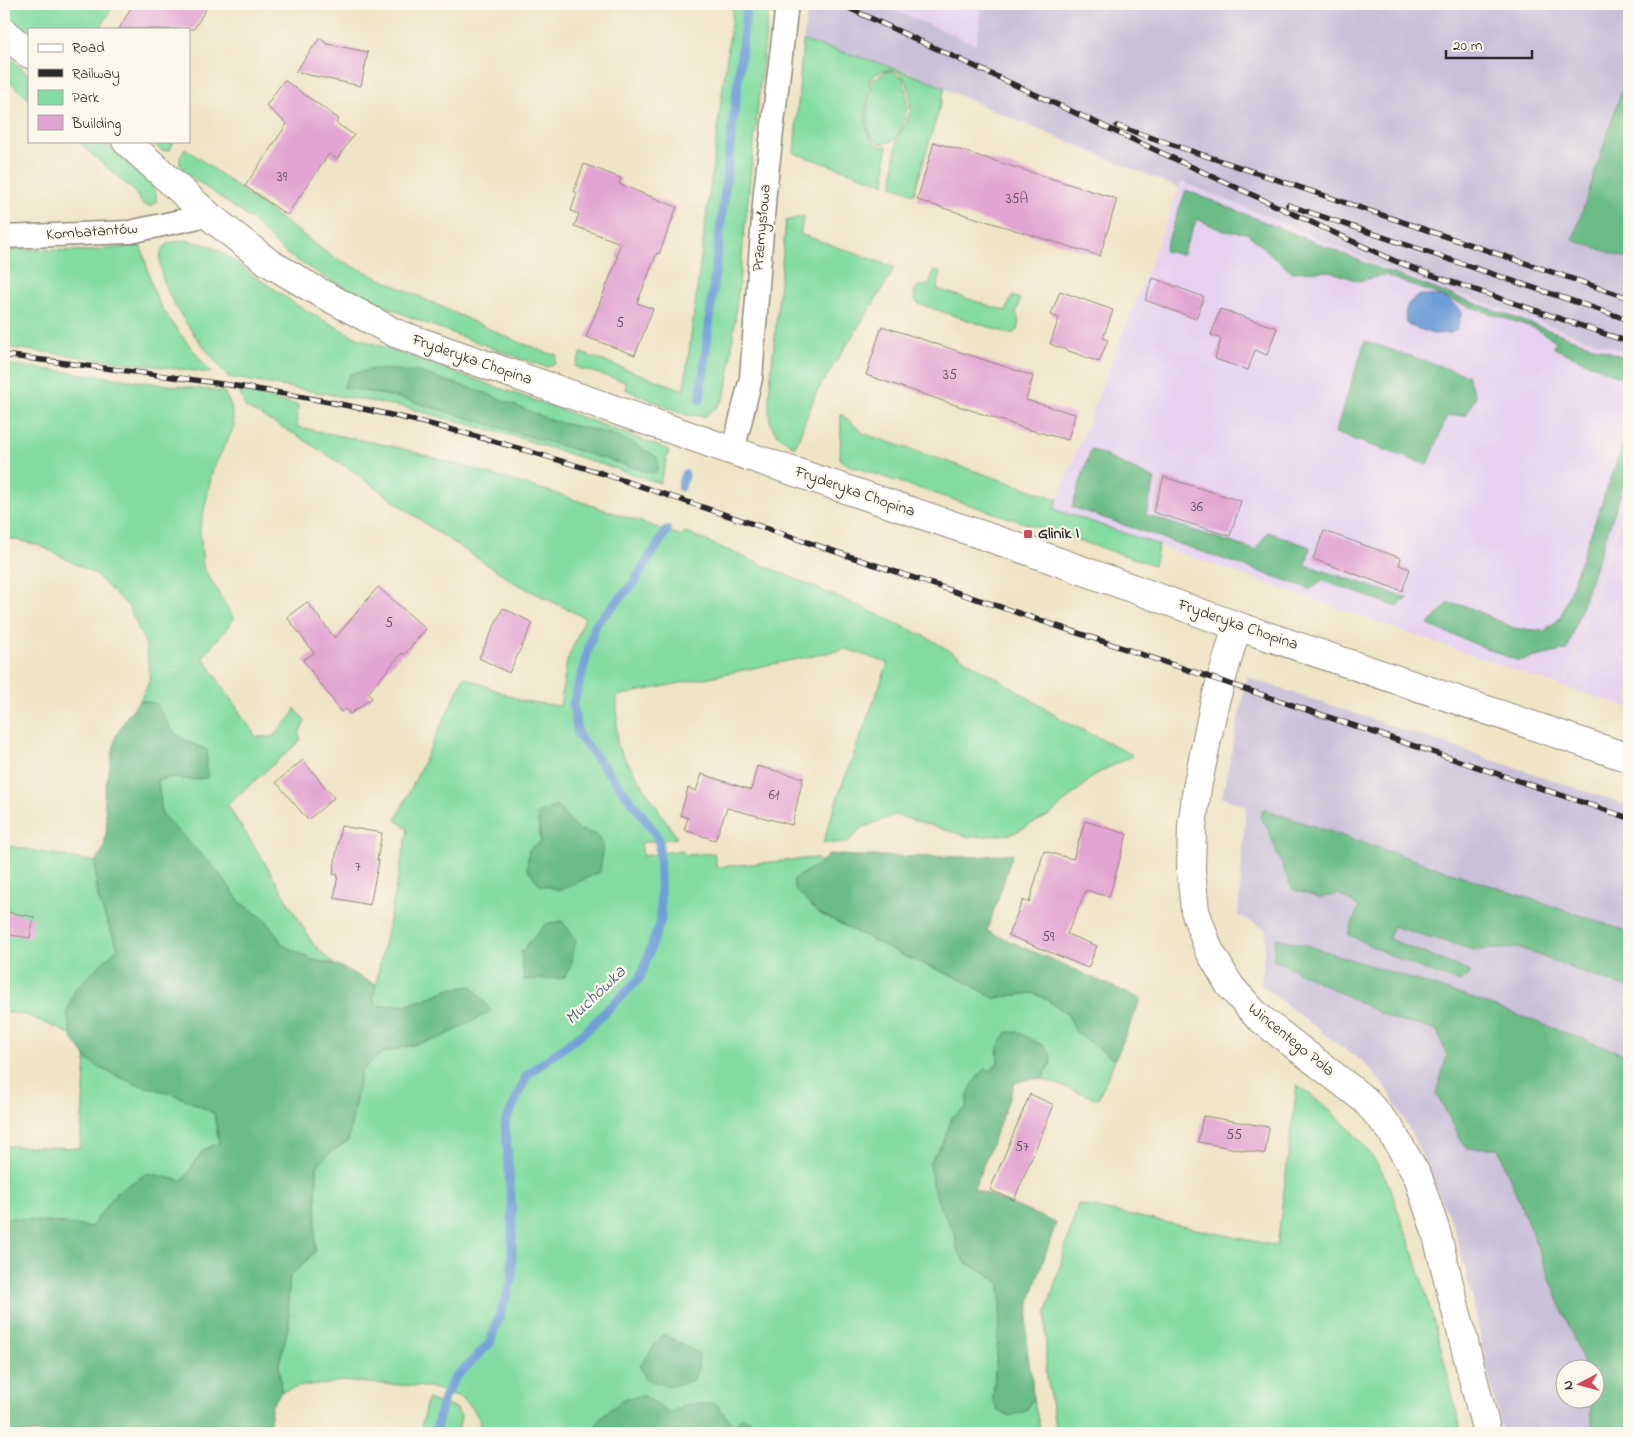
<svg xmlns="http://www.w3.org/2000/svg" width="1633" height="1437" viewBox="0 0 1633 1437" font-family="'Indie Flower',sans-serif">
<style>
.built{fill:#e6d2f0}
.industrial{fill:#c8bfd8;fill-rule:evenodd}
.green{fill:#83dca1;stroke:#578466;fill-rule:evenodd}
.forest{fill:#6abc87;stroke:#4a7459}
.water{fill:#6e9ed7;stroke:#4c6481}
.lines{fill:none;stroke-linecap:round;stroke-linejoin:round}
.stream{stroke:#6e9ed7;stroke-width:9}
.building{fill:#e2a4d2}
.street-casing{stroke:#8e8878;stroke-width:25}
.secondary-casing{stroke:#8e8878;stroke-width:30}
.street{stroke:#fff;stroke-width:22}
.secondary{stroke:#fff;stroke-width:28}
.rail-casing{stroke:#2b2b2b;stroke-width:5.5}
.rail{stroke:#fbf7ec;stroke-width:4;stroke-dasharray:11;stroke-linecap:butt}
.poi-dot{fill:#d1495b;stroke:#fbf7ec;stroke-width:2}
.labels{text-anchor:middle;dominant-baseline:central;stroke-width:4.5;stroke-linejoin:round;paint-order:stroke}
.number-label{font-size:14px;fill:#594955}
.street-label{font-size:16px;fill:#2b2b2b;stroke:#fbf7ec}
.poi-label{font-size:16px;font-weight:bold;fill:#2b2b2b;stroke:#fbf7ec;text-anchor:start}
.water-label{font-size:18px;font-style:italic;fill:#465970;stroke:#fbf7ec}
</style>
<rect width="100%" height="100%" fill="#fbf7ec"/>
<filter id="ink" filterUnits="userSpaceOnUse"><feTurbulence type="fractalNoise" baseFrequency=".02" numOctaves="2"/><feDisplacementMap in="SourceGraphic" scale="10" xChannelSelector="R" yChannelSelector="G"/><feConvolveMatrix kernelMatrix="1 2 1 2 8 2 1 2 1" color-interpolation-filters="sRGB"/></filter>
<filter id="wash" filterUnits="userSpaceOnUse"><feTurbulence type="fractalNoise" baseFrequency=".0096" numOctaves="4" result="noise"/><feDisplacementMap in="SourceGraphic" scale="20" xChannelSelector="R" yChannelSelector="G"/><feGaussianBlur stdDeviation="1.12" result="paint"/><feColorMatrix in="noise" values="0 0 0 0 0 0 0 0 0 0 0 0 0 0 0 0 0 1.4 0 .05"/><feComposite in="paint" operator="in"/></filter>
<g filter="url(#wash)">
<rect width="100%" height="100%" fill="#f0e4c6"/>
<path class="built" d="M879,4H982L977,44Z
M1182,182L1291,226L1385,268L1629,353V489L1563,687L1054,509Z
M1621,518L1629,522V707L1564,687Z"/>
<path class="industrial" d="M808,4H879L976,44L982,4H1629V353L1385,268L1291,226L1182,182L1179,188L987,108L909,72L803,41Z
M1629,489V522L1619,518Z
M1247,677L1629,806V1433H1503L1488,1374L1473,1301L1454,1227L1411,1133L1389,1092L1364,1062L1332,1040L1261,985L1266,929L1238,915L1246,806L1222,797ZM1566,1370H1596V1400H1566Z"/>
<path class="green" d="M4,4H114L100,29H29V33L4,11Z
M719,4H769L729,375L724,398L717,407L705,416L686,415L625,389L627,382L575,367L581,353L684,390L733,9Z
M803,41C852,54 899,68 945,88L914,194L893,186C894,172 894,157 897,143C898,135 905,127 908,119C912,105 912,76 895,71C885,68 879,72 871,78C867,94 861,125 872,139C874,142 878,145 881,147L887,146L885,184L794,153Z
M4,53L29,75V99L4,77Z
M891,71L903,78C910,100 908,120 895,140L882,144C879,142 874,140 872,137C863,122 869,95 873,80L885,72Z
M77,141H103L152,185L156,194V203L151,206L143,205L133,190Z
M151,141H174L170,150L162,151Z
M185,148L331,256L509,338L553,355L555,353L557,354L555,364L546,367L522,359L412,318L331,281L285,253L252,220L190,176L180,164V157Z
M804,216L800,234L894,267L890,277L816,393L795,447C768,431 769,425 769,395L786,221Z
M185,240L212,246L298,306L355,337L576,415L669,450L660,483L516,437L404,407L228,377C206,348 152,291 161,252C162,249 166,245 168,243Z
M140,245C148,263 149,283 158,301C172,326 194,350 211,373L4,347V249L89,251Z
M934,270L941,273L937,289L1006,311L1012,296L1020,299L1016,313L1018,317L1019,328L1014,333L1010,334L919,304L915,300L914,292L918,286L929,285Z
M4,364L224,392L231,406L234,427L213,469L200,529L203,567L234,619L203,657L256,737H272L292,716L295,708L305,721L299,734L301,740L227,805L262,858L313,944L334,964L312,960L283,945L266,920L241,903L214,867L161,815L158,779L173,777L190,780L207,750C175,737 171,734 156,704L140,700L149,683L150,676L146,645L129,607L95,574L41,546L4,537Z
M239,391L298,405L297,427L400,448L558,494L682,536L685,532L866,609L928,638L1015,689L1062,720L1130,753L1132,756L1096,774L1050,815L1011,834L970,837L895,815L861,828L847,843H823L838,796L888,663L846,649L617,696V746L677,838L641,843L643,856L682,850L685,855L714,853L717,867L815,858L822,862L814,869L804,872L817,912L906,957L963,980L994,998L1033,993L1046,999L1068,1014L1076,1032L1115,1060L1098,1099L1042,1079L1051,1062L997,1051L998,1062L967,1096V1108L952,1117L945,1139L930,1162L955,1233L957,1248L966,1263L987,1273L1000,1284L1001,1301L993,1399L1026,1411L1033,1398L1041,1433H749L752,1426L735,1429L689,1404L669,1413L663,1410L593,1429L594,1433H480L479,1419L471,1406L460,1397L429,1387L339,1381C329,1385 321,1384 310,1385C300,1386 291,1389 281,1392L279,1363L289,1324L288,1300L290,1276L315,1252L317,1166L332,1151L348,1141L361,1071L382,1053L413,1045L450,989L409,1005L376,1006L373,998L408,829L396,820L464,677L522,701L560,706L567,661L585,618L517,584L436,531L348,468L298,436L245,407ZM579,830L597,835L541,842L539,833ZM663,1334L699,1354L646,1379L641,1367Z
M841,414L865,434L1058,499L1054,509L1159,545L1154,565L850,466L840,460Z
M4,845L95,862L98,897L107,922L119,948L76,988L67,1012L71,1034L26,1015L4,1011Z
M86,1058L174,1094L214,1113L219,1143L203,1150L183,1181L118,1191L91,1227L4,1217V1146L80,1148Z
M1297,1085C1331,1109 1364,1139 1384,1175C1392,1190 1397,1209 1403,1225C1429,1292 1444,1363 1462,1433H1056L1046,1371V1314L1078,1204L1277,1246Z
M427,1399L455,1408L461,1416L458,1433H420Z"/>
<path class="forest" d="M1629,68V259L1573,240Z
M1186,190L1383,270L1629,359V381L1554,348L1556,341L1534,328L1462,304L1385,275L1358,281L1329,271L1291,272L1247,233L1223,231L1197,219L1182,255L1164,251Z
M1365,341L1467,375L1476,397L1466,415L1447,416L1428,465L1335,433Z
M375,369L416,371L488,394L553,421L611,434L636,445L657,457L658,470L652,473L404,399L343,387L350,374Z
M1629,428V469L1567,650L1518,661L1428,625L1448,603L1466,606L1514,628L1544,631L1560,618Z
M1091,449L1155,479L1146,515L1255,550L1268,532L1310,547L1306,565L1407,598L1398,607L1323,581L1310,589L1072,507Z
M140,700L157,704C171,734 175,737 207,750V778L190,780L173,777L158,780L162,815L214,867L241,903L266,920L283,945L312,960L337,965L376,985L373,998L376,1006L409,1005L450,989L472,986L491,1011L443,1037L382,1053L361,1071L348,1141L332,1151L317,1166L315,1252L290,1276L288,1300L289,1324L279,1363L281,1392L271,1407L270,1433H4V1217L91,1227L118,1191L148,1173L183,1181L203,1150L219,1143L214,1113L174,1094L135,1084L102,1069L88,1060L72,1038L67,1012L76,988L118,948L107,922L98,897L95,862L104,849L107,826L104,795L116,736L128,715Z
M556,806L579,830L597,835L603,846L600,872L561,890L540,885L527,868L529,849L541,842L537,814Z
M1263,809L1629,932V988L1587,974L1520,948L1474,950L1392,926L1389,939L1471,972L1460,982C1420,970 1384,953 1348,934L1359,907L1339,894L1319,898L1292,889L1266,825L1260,817Z
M1013,853L987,931L1141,999L1115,1060L1076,1032L1068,1014L1046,999L1033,993L994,998L963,980L906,957L817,912L796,890L793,880C807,870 818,867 829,854L855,856L979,857Z
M562,921L576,940L571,965L564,978L524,980L521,952L546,924Z
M1276,938L1309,946L1474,999L1629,1056V1433H1592L1590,1400H1596V1370L1586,1369L1498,1148H1466L1436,1093L1447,1056L1437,1030L1392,1019L1273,959Z
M1007,1032H1018L1044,1046L1050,1053L1051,1062L1042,1079H1028L1015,1083L974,1189L1056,1223L1031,1297L1027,1323V1349L1032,1381L1033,1398L1026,1411L1009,1416L998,1411L993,1399L1001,1301L1000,1284L987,1273L966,1263L957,1248L955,1233L940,1207L932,1184L930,1162L945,1139L952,1117L967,1108C967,1092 973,1080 985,1069L992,1071L998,1062V1047Z
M663,1334L699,1354L698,1368L694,1379C673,1390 667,1386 646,1379L640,1366Z
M645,1396L669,1413L689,1404H716L735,1428L737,1422L742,1418L750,1420L752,1426L749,1433H594L593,1429L604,1414L626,1398Z"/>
<path class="water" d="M1421,295C1440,296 1449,297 1462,312L1457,329L1451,333L1433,334L1408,325C1402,309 1407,302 1421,295Z"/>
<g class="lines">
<path class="stream" d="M700,400L747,4
M681,487L685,474
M435,1433L444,1398L455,1378L490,1343L512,1280V1210L505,1123L527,1075L587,1030L640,978L661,920L659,841L655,833L637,808L578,735L573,705L595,625L633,584L667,530"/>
</g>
<g id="blocks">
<path class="building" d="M133,4H209L194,29H119Z
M320,38L327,44L368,52L361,86L295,72Z
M284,80L339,119L336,123L354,135L337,159L329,154L287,215L245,186L287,124L266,106Z
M934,142L1117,199L1100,256L917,200Z
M584,164L621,178L619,184L677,207L659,254L657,253L637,303L653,309L635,355L586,337L618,257L616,256L621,243L574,226L579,214L571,211L577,193L574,191Z
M1153,278L1204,297L1196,319L1145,300Z
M1060,291L1113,310L1103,338L1108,340L1099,362L1050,344L1059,318L1051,315Z
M1220,309L1277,328L1267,355L1255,350L1248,370L1215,359L1221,339L1211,335Z
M882,326L1033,376L1026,400L1075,414L1068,440L1030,430L866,375Z
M1164,477L1241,501L1230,536L1153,512Z
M1324,531L1401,558L1399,565L1410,569L1402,591L1313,559Z
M378,587L426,629L404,655L402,653L368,693L372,698L350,714L346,709L341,712L303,660L314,653L287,617L307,602L335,638Z
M503,608L533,623L509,673L479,658Z
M303,760L334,798L308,820L276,782Z
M757,766L803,778L792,825L727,808L715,840L684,830L688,818L680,815L688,788L696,791L702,774L751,790Z
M1085,821L1127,834L1109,897L1086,890L1067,934L1097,946L1088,968L1008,935L1023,900L1029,903L1044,851L1073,859Z
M341,826L382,833L377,860H379L370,905L334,898L338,875L333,874Z
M6,912L34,917L30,938L4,934Z
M1030,1094L1054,1105L1014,1200L990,1190Z
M1203,1116L1269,1127L1265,1154L1198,1142Z"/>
</g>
</g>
<g filter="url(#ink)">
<use href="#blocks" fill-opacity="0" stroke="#8e8878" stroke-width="1"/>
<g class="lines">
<defs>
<path id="street" d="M4,237L130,232L208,215
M733,451L751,378L765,192L787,4"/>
<path id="secondary" d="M4,32L29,54
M126,141L208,215L268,262L310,287L395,333L733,451L1023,549L1237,626L1629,758
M1237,626L1214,705L1197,788L1192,827L1191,871L1195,911L1209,950L1230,986L1257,1016L1365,1100L1390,1129L1418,1177L1436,1232L1487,1433"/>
</defs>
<use href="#street" class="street-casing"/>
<use href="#secondary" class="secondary-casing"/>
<use href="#street" class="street"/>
<use href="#secondary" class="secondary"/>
<defs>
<path id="rail" d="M840,4L1395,261L1437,277L1629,342
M1117,126L1629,298
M1288,205L1629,320
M4,355C130,372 258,385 382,413C456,429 529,451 601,473L1629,818"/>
</defs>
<use href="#rail" class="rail-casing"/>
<use href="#rail" class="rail"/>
</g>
</g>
<rect class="poi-dot" x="1023" y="529" width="10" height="10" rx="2.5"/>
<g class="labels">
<g class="number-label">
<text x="282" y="177">39</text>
<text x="1017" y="199">35A</text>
<text x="620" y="323">5</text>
<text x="950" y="375">35</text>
<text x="1197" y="507">36</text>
<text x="389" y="623">5</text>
<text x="774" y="795">61</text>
<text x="358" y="867">7</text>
<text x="1048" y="937">59</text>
<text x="1234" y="1135">55</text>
<text x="1022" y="1147">57</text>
</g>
<g class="street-label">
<text transform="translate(762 228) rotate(-85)">Przemysłowa</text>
<text transform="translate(92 232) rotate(-4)">Kombatantów</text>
<text transform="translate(472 360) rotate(19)">Fryderyka Chopina</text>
<text transform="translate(855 492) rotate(19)">Fryderyka Chopina</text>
<text transform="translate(1238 625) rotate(19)">Fryderyka Chopina</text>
<text transform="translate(1291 1040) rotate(39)">Wincentego Pola</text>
</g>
<g class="poi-label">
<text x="1038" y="534">Glinik I</text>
</g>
<g class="water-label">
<text transform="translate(596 996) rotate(-44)">Muchówka</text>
</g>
</g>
<rect width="1633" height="1437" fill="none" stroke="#fbf7ec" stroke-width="20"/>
<rect x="28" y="28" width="162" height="115" fill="#fbf7ec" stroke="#a8a59f"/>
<rect x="38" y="44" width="25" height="8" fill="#ffffff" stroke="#a8a59f"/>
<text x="72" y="52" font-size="15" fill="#2b2b2b">Road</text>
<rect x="38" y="69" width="25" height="8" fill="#2b2b2b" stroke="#a8a59f"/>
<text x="72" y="78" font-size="15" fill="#2b2b2b">Railway</text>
<rect x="38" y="90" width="25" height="15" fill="#83dca1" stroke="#a8a59f"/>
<text x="72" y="102" font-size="15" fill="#2b2b2b">Park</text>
<rect x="38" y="115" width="25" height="15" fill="#e2a4d2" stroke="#a8a59f"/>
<text x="72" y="128" font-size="15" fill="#2b2b2b">Building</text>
<g transform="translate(1580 1384) rotate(264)"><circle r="24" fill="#fbf7ec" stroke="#a8a59f"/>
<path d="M0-4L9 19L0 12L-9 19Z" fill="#d1495b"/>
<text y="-8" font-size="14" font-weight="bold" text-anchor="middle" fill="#2b2b2b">N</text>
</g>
<path d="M1446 50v8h86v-8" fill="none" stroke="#2b2b2b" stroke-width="2.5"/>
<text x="1453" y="50" font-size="15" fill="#2b2b2b" stroke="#fbf7ec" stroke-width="4" paint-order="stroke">20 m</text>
</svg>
